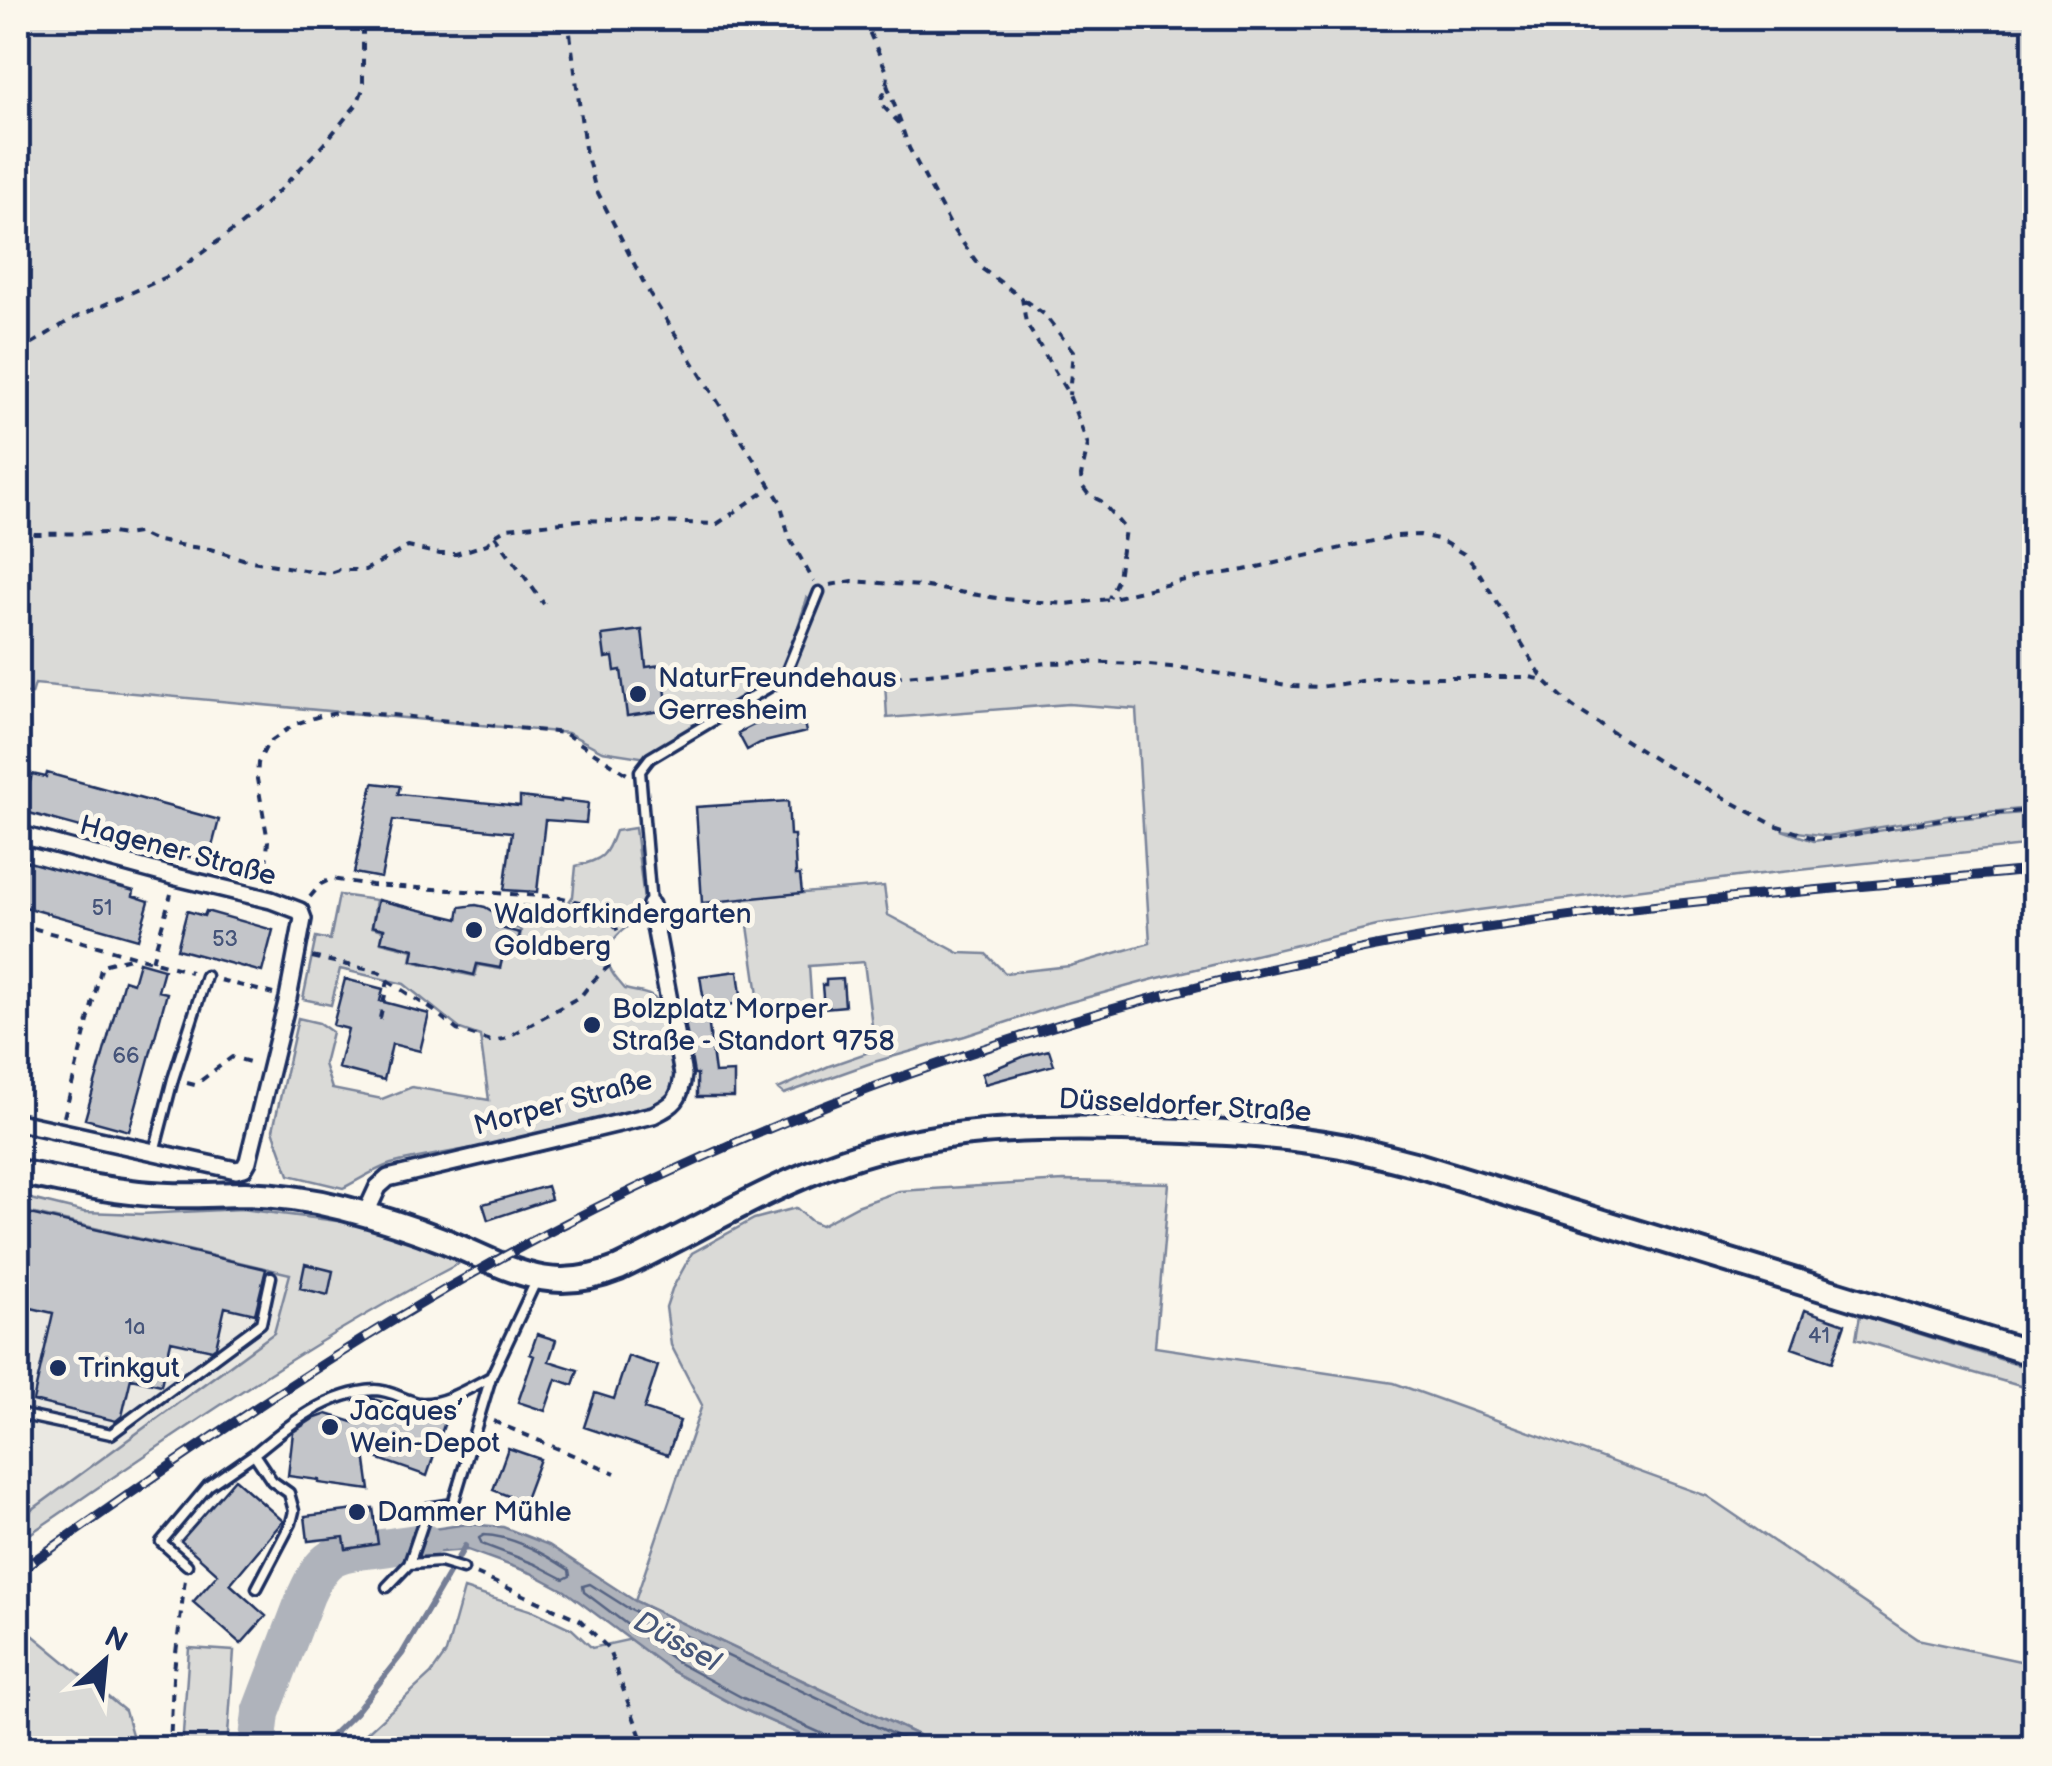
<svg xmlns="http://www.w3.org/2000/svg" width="2052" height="1766" viewBox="0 0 2052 1766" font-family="'Balsamiq Sans',sans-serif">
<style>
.built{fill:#eae8e2}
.green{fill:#dadad7;stroke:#7a849a;stroke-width:2.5}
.water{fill:#afb3bb;stroke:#747e96;stroke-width:2.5}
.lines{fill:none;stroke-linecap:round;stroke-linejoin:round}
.shore{stroke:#566483;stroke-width:2.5}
.stream{stroke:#747e96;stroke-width:6}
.river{stroke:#afb3bb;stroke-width:38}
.building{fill:#c3c5c9;stroke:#1b2f5e;stroke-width:2.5}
.lane-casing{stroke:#1b2f5e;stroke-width:15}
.street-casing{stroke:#1b2f5e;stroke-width:22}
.secondary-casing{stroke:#1b2f5e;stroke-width:30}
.path{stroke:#1b2f5e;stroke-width:4;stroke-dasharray:8 8;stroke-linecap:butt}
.lane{stroke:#fbf7ec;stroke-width:8}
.street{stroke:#fbf7ec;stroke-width:15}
.secondary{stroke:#fbf7ec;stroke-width:22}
.rail-casing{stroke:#1b2f5e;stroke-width:10}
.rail{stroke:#fbf7ec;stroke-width:6;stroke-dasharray:19;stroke-linecap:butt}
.poi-dot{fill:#1b2f5e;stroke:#fbf7ec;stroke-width:4}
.labels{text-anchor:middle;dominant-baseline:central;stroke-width:10;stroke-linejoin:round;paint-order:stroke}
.number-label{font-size:22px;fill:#455479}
.poi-label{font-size:28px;fill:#1b2f5e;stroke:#fbf7ec;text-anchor:start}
.street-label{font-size:28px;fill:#1b2f5e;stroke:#fbf7ec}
.water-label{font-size:30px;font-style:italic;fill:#47577a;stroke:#fbf7ec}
</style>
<rect width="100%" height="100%" fill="#fbf7ec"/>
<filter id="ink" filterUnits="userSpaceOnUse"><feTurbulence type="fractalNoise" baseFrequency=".01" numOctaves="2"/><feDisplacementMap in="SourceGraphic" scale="20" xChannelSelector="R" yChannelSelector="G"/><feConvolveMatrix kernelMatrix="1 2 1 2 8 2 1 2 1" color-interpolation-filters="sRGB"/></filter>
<g filter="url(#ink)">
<path class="built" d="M18,1197L415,1286L257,1381L18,1542Z"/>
<path class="green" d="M18,18H2034V808L1953,815L1828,836L1782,830L1814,841L1954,819L2034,812V845L1752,875L1479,910L1377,926L1154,979L1056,1006L965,1036L874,1062L784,1094L778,1089L829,1066L875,1050L864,962L809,966L812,1011L761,1016L744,898L884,886L888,915L959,953L986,954L1005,973L1070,966L1150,943L1136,709L1068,704L887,718L885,681H785L811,602L807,598L782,678L647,758L602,751L568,733L35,684L32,694L18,691Z
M635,828L645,908L644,916C624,927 602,942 610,968C612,975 620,983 625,989C644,994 651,991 665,1009C665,1017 664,1025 666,1032C669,1047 680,1078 671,1092C650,1126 439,1150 391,1164C375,1169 359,1180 343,1188L289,1175L273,1130L298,1018L319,1023L332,1032L324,1064L332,1089L382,1099L412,1087L489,1100L480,1036L460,1029L404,984L340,969L331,1005L303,999L316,937L330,940L339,895L376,900L372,927L383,930L381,942L413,950L411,961L433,966L436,956L456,960L454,972L475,976L478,965L500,969L504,951L517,952L521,931L519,929L502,924L507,904L564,909L573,896L576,866C603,859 606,857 615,831Z
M1064,1181L1169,1183L1155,1347L1394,1383L1707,1496L1917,1639L2034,1664V1748H945L635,1601L702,1405L671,1345L666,1307L672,1289L692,1253L754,1219L796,1208L811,1221L821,1225L857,1206L899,1191Z
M23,1197L84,1212L141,1214L242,1209L369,1225L452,1253L458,1264C303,1344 161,1445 18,1542V1520L274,1333L290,1274L22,1211Z
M1860,1315L2034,1370V1390L1856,1339Z
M464,1589L536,1612L572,1629L592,1648L632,1639L672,1671L738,1707L831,1748H350L431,1674L446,1653Z
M18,1623L125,1711L136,1748H18Z
M189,1648L234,1651L227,1748H182Z"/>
<path class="water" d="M467,1524L503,1527L549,1545L635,1601L945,1748H831L738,1707L672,1671L565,1591L531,1573L468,1550L413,1554L378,1553L376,1548L387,1536Z"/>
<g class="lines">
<path class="shore" d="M484,1535C514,1536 545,1554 569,1570L570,1576L564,1579L535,1564L482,1544L479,1538Z
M832,1748L831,1741L825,1735L743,1698L678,1663L584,1592L583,1586L590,1584L631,1610L922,1748"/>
<path class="stream" d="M319,1748L356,1712L402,1654L465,1546"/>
<path class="river" d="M257,1748L261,1713L306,1595C324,1555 333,1553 375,1549C391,1547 407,1544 423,1542"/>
</g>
<path class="building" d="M642,630L646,667L662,665L668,710L627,716L621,670L615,671L613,657L605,658L602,635Z
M801,710L806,732L760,743L747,750L738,733L772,716Z
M47,773L219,820L208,862L22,811L32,774L46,777Z
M373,783L400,786L398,794L520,806V797L561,802V800L588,803L586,823L545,820L537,892L504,890L512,832L393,820L381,878L354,873Z
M788,801L790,835H794L796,875H800L802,893L702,903L696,807Z
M18,859L134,891L133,896L149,901L138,939L18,905Z
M378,900L458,919L460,907L476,905L485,907L500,916L497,927L520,933L515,952L504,950L500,968L477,964L474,975L412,960L414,949L381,941L384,929L372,926Z
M187,911L204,916L206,911L273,930L262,972L177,949Z
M139,962L164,969L158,991L167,993L129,1131L85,1119L124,980L133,983Z
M738,971L742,1003L705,1008L700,976Z
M345,979L383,989L380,1001L429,1014L420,1051L392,1044L384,1080L338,1068L348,1029L333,1025Z
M843,979L845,1006L824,1008L822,985H826V980Z
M708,1019L715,1073L734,1072V1097H697V1074H694L685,1022Z
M1049,1050L1054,1065L985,1084L982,1074L1025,1056Z
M547,1186L551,1199L488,1220L483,1204Z
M30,1214L266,1269L255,1314L225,1307L216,1347L212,1350L171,1341L161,1385L131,1378L122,1416L116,1421L33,1401L53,1313L18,1305V1266Z
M305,1264L333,1271L328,1295L300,1288Z
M1805,1310L1845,1324L1832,1362L1792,1348Z
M537,1334L556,1340L549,1361L578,1370L573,1385L556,1379L545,1411L518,1402L534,1356L530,1354Z
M628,1356L658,1366L644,1409L680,1421L668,1455L584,1427L595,1393L614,1399Z
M370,1398L445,1422L427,1476L365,1454L370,1490L319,1483V1480L288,1476L293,1432L313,1419L327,1414L359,1424L368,1399Z
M508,1448L540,1459L524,1502L493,1490Z
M235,1479L283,1521L230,1584L266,1616L241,1644L193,1602L218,1574L181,1541Z
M373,1508L378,1544L346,1549L344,1537L308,1541L305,1516Z"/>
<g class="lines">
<defs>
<path id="lane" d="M651,905L640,771L650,758L784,678L819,592
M154,1152L173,1079L206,976
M18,1414L111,1434L261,1323L271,1277
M409,1564L440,1562L463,1569
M187,1565L161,1542L208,1486L254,1454
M387,1587L409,1564L428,1508L453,1504L491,1377L537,1279
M257,1588L291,1523L294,1511L289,1493L272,1481L254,1454C290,1424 326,1393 375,1390C390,1390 404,1400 419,1403C442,1406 471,1387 491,1377"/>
<path id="street" d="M18,834L176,877L271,900L300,911L303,919L288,998L248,1161L244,1168L236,1170L18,1122
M365,1215L378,1187L388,1178L653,1115C675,1104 680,1100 683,1075L651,905"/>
<path id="secondary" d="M18,1172C67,1182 118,1193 169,1195C194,1196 220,1194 245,1194C278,1195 312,1200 343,1208C378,1217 412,1228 445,1241C511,1268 547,1297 619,1268C695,1232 766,1187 845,1160C935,1129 1027,1127 1122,1129C1195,1131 1269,1133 1341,1146C1365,1151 1390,1158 1414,1164L2034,1354"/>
</defs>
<use href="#lane" class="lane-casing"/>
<use href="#street" class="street-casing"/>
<use href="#secondary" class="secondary-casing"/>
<path class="path" d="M568,18L585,148L595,187L647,289L780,501L789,537L814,582
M863,18L888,74L887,85L880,103L901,125L909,148L952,228L981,268L1022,298L1026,323L1069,395L1088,445L1081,476L1082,486L1089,495L1101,501L1125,529L1118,578L1109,598
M887,85L901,123
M1024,300L1044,314L1073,351L1069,395
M18,352L72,319L171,275L242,224L272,198L323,145L357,104L363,89V18
M18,530L34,534L111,533L125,535L138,533L153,540L184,546L210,549L246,560L327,574L339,570H365L408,547L440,554H456L487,544L495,535L507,528L580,520L717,524L770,488
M495,535L544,604
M830,585L853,581L920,586L1003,599L1066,604L1109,599L1189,579L1244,570L1395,536L1420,535L1438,539L1464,554L1475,566L1544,680L1573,707L1659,762L1772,824L1813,838L1828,839L1953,817L2034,810
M798,680H861L1049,663L1082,662L1139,664L1192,669L1293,686L1319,687L1376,679L1435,677H1530L1544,680
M269,880L266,864L268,841L257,779L258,763L268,743L295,724L320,716L344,712L393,715L564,733L627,774
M310,897L321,884L331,879L372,885L558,897L584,903L609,915L621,937
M18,924L191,972
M312,957L379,972L386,977L388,981L380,1018L372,1016
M152,961L171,894
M220,980L273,994
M388,981L433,1010L457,1030L490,1041L504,1039L581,996L591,983L611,964
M187,1083L195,1085L232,1057L253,1063
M64,1117L102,965L134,957
M493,1421L615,1473
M476,1574L580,1620L608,1648L645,1748
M18,1741L28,1748
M170,1748L173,1678L185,1579"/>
<use href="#lane" class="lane"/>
<use href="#street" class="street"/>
<use href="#secondary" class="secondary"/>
<defs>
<path id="rail" d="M18,1572C167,1467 315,1363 474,1273C752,1115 1061,1008 1373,947C1591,905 1814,892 2034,870"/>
</defs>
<use href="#rail" class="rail-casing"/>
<use href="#rail" class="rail"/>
</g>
</g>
<g class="poi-dot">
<circle cx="638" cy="694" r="10"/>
<circle cx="474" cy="930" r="10"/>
<circle cx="592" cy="1025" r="10"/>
<circle cx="58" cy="1368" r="10"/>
<circle cx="330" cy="1427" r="10"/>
<circle cx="357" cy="1512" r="10"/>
</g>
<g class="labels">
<g class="number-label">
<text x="102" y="908">51</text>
<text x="225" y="939">53</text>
<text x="126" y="1056">66</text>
<text x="135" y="1327">1a</text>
<text x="1819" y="1336">41</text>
</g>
<g class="poi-label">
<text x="658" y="678">NaturFreundehaus<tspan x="658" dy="32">Gerresheim</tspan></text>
<text x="494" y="914">Waldorfkindergarten<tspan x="494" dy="32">Goldberg</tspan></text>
<text x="612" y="1009">Bolzplatz Morper<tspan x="612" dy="32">Straße - Standort 9758</tspan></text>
<text x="78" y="1368">Trinkgut</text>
<text x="350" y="1411">Jacques’<tspan x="350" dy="32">Wein-Depot</tspan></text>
<text x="377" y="1512">Dammer Mühle</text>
</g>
<g class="street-label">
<text transform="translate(178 851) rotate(15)">Hagener Straße</text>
<text transform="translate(563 1103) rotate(-15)">Morper Straße</text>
<text transform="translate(1185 1106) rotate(3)">Düsseldorfer Straße</text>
</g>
<g class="water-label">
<text transform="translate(677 1642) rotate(29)">Düssel</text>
</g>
</g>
<rect width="2052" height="1766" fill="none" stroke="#fbf7ec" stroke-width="60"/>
<rect x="30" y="30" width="1992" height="1706" fill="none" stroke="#1b2f5e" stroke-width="4" filter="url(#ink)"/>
<g transform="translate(105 1661) rotate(27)" stroke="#fbf7ec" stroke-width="8" paint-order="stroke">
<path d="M0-8L18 38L0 25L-18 38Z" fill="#1b2f5e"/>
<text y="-15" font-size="28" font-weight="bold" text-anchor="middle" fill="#1b2f5e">N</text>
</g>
</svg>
